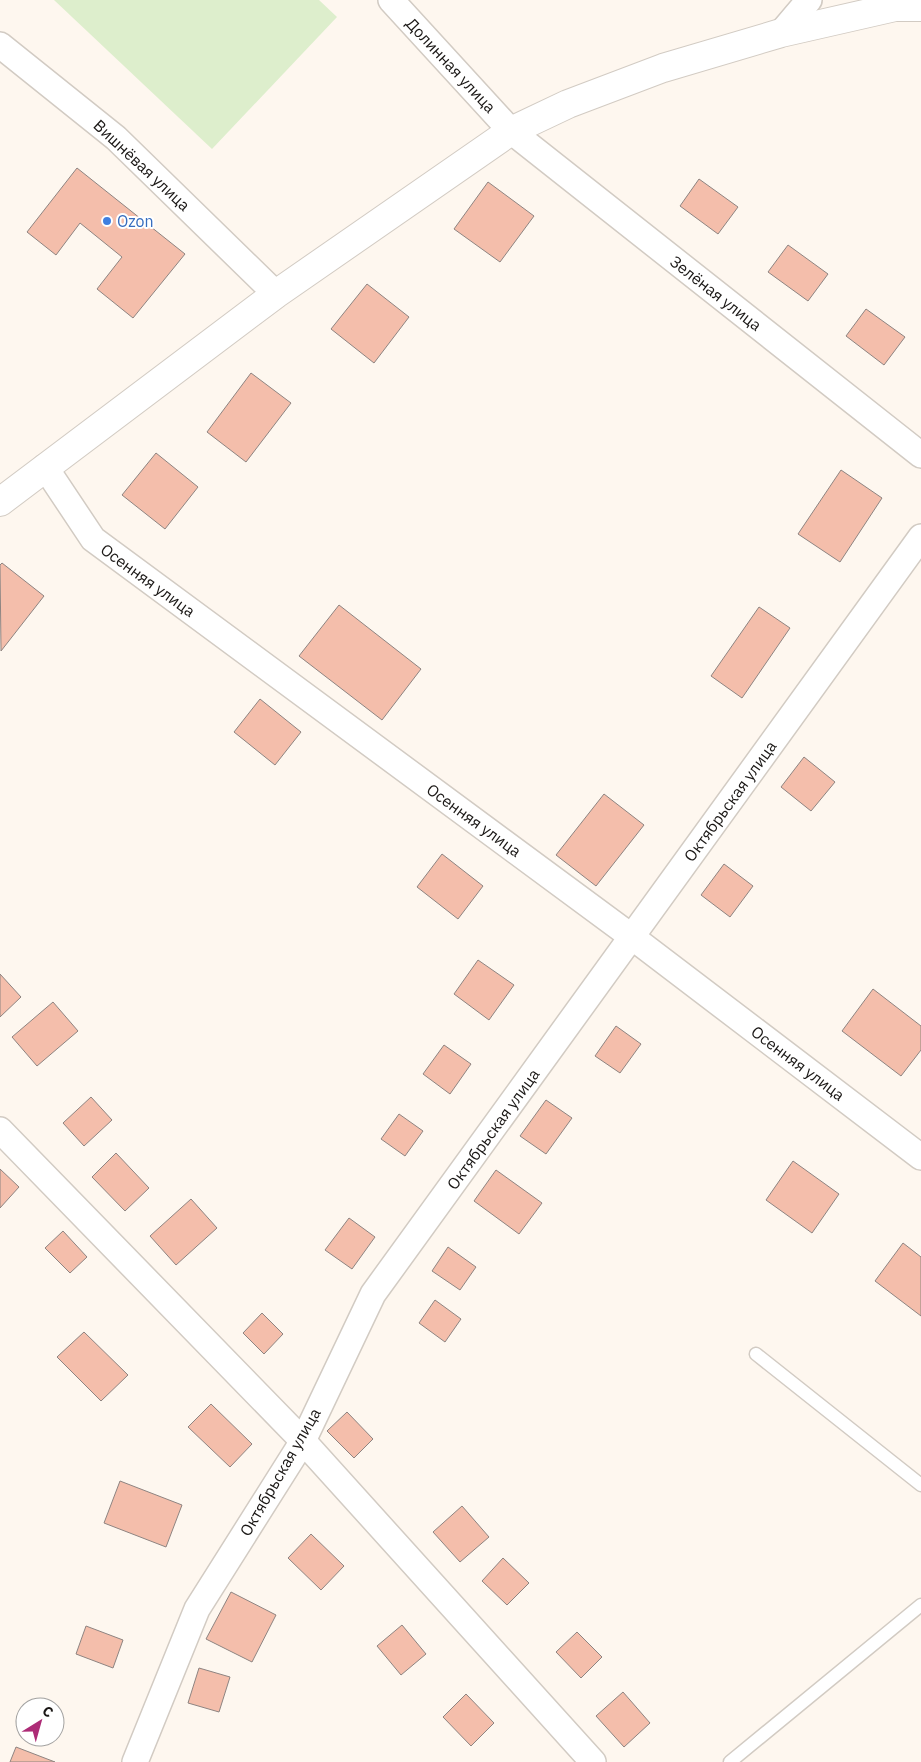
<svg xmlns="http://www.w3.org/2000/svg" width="921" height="1762" viewBox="0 0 921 1762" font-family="'IBM Plex Sans',sans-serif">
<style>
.green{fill:#dec}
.building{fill:#f4beab;stroke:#8e8481}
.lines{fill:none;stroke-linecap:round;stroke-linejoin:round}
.service-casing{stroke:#d2cbc3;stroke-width:15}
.minor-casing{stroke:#d2cbc3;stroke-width:28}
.tertiary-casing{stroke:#d2cbc3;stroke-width:30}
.service{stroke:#fff;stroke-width:12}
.minor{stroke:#fff;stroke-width:25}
.tertiary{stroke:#fff;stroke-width:28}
.shop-dot{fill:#3f7fe0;stroke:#fff;stroke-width:2}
.labels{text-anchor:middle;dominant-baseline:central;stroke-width:4;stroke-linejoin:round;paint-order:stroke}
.street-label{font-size:16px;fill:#1a1715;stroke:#fff}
.shop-label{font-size:16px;fill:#366cbe;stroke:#fff;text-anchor:start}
</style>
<rect width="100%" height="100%" fill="#fef7ef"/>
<path class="green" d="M54,0H319L337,17L212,149Z"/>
<path class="building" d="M77,168L185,254L133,318L97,289L122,257L80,223L56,255L27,232Z
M699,179L738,207L718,234L680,206Z
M488,182L534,216L500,262L454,229Z
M788,245L828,274L808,301L768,272Z
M367,284L409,317L374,363L331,329Z
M866,309L905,337L884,365L846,336Z
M251,373L291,403L246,462L207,432Z
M156,453L198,487L165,529L122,495Z
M841,470L882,498L840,562L798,534Z
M2,563L44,596L1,651L0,565Z
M339,605L421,669L382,720L299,656Z
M759,607L790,628L742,698L711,676Z
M260,699L301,732L275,765L234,732Z
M804,757L835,782L811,811L781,787Z
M604,794L644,825L596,886L556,855Z
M442,854L483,886L458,919L417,887Z
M724,864L753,886L730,917L701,895Z
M478,960L514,985L489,1020L454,994Z
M0,974L21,997L0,1017Z
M873,989L921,1026V1050L901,1076L842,1031Z
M53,1002L78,1031L37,1066L12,1037Z
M616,1026L641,1044L620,1073L595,1056Z
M444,1045L471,1064L450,1094L423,1074Z
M91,1097L112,1120L84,1146L63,1123Z
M546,1100L572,1118L546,1154L520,1136Z
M399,1114L423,1131L405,1156L381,1139Z
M116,1153L149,1188L125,1211L92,1177Z
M793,1161L839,1194L812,1233L766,1200Z
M0,1169L19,1187L0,1208Z
M496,1170L542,1203L519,1234L474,1201Z
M191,1199L217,1228L176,1265L150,1236Z
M349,1218L375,1237L352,1269L325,1250Z
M63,1231L87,1257L70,1273L45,1248Z
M903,1243L921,1257V1316L875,1281Z
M448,1247L476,1267L460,1290L432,1271Z
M435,1300L461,1319L445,1342L419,1323Z
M262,1313L283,1334L264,1354L243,1333Z
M84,1332L128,1375L101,1401L57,1357Z
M211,1404L252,1444L230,1467L188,1427Z
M347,1412L373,1439L354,1458L327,1431Z
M120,1481L182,1505L166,1547L104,1523Z
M462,1506L489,1537L460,1562L433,1532Z
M311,1534L344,1566L321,1590L288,1558Z
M503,1558L529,1583L507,1605L482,1581Z
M231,1592L276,1615L252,1662L206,1639Z
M402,1625L426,1654L401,1675L377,1646Z
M86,1626L123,1640L113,1668L76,1654Z
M577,1632L602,1657L581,1678L556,1652Z
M199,1668L230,1677L219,1712L188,1703Z
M623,1692L650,1723L624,1747L596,1716Z
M466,1694L494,1723L471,1746L443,1717Z
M16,1747L55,1762H10Z"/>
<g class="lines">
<defs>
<path id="service" d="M756,1354L921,1485
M730,1762L921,1605"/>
<path id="minor" d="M391,0L511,131L921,455
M781,33L809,0
M0,45L116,138L276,294
M45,467L93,539L632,937L921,1157
M0,1130L303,1441L593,1762
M135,1762L197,1609L303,1441L373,1294L921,537"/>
<path id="tertiary" d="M0,502L276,294L511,131L568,104L663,68L781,33L895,7H921"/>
</defs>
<use href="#service" class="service-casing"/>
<use href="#minor" class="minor-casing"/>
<use href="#tertiary" class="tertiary-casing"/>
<use href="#service" class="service"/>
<use href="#minor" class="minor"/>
<use href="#tertiary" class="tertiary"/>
</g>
<circle class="shop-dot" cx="107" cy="221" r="5"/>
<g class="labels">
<g class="street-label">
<text transform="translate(451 65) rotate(47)">Долинная улица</text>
<text transform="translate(142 165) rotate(43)">Вишнёвая улица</text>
<text transform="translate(716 293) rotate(38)">Зелёная улица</text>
<text transform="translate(148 580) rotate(36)">Осенняя улица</text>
<text transform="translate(730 801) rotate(-54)">Октябрьская улица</text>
<text transform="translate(474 820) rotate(36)">Осенняя улица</text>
<text transform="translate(798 1063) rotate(37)">Осенняя улица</text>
<text transform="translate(493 1129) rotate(-54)">Октябрьская улица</text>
<text transform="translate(280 1472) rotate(-60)">Октябрьская улица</text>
</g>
<g class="shop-label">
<text x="117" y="221">Ozon</text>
</g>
</g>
<g transform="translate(40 1722) rotate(37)"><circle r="24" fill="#ffffff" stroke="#a3a2a1"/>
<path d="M0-4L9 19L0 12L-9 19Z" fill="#ad2b76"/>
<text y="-8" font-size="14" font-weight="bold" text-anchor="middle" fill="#1a1715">С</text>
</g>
</svg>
